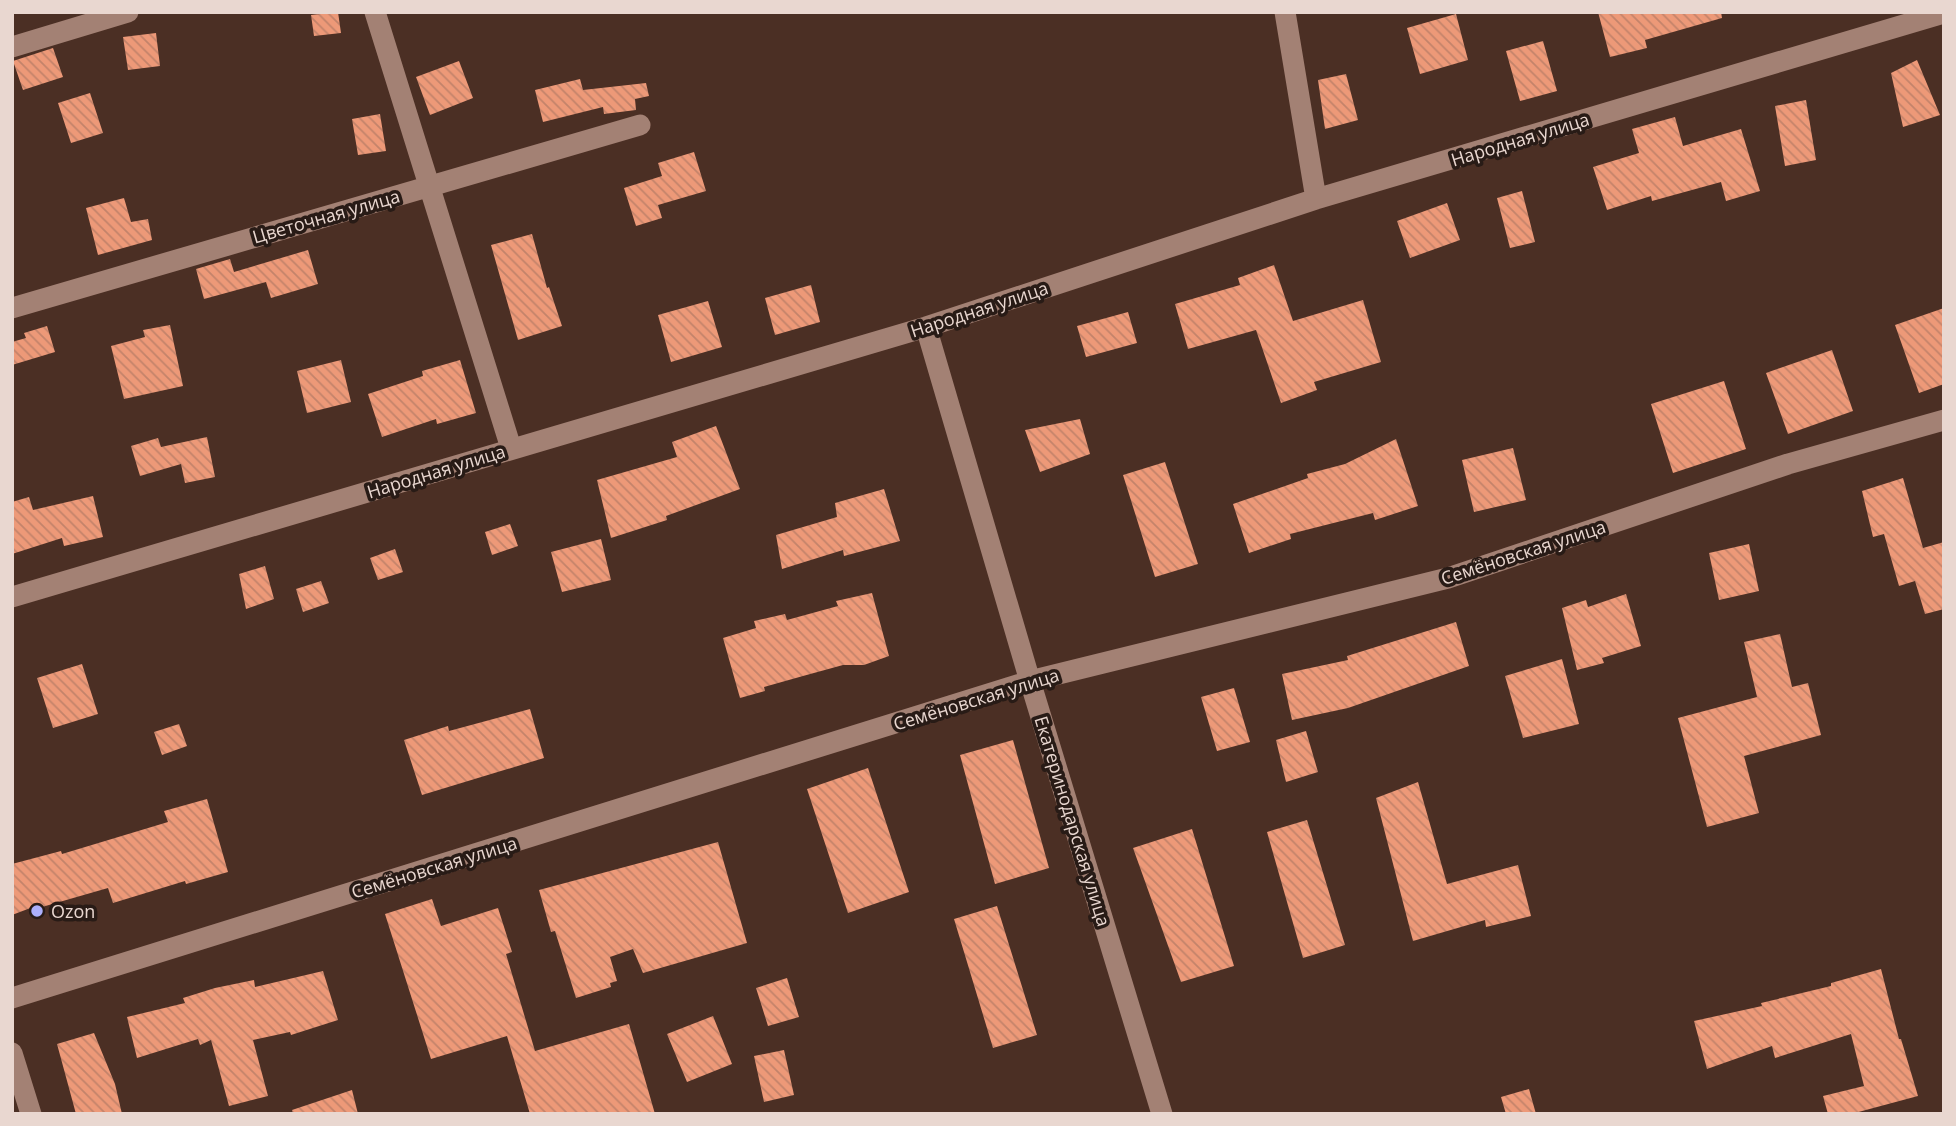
<svg xmlns="http://www.w3.org/2000/svg" width="1956" height="1126" viewBox="0 0 1956 1126" font-family="'Open Sans',sans-serif">
<style>
.building{fill:url(#building-back-hatch)}
.lines{fill:none;stroke-linecap:round;stroke-linejoin:round}
.street{stroke:#a38174;stroke-width:21}
.poi-dot{fill:#acaffb;stroke:#281b16;stroke-width:2.5}
.labels{text-anchor:middle;dominant-baseline:central;stroke-width:7;stroke-linejoin:round;paint-order:stroke}
.street-label{font-size:18px;fill:#e9d7d0;stroke:#281b16}
.poi-label{font-size:18px;fill:#e9d7d0;stroke:#281b16;text-anchor:start}
</style>
<defs>
<pattern id="building-back-hatch" width="6" height="6" patternUnits="userSpaceOnUse" patternTransform="scale(1.75)"><rect width="6" height="6" fill="#ed9978"/><path d="M-1 5l2 2M0 0l6 6M5-1l2 2" fill="none" stroke="#c3836a"/></pattern>
</defs>
<rect width="100%" height="100%" fill="#4b2f24"/>
<path class="building" d="M338,12L341,33L314,36L311,15Z
M1598,12H1721L1722,18L1645,40L1647,48L1610,57Z
M1456,14L1468,60L1420,74L1407,28Z
M156,33L160,66L128,70L123,37Z
M1543,41L1557,91L1520,101L1506,51Z
M53,48L63,77L23,90L13,61Z
M1917,60L1940,115L1903,127L1891,73Z
M459,61L473,98L430,115L416,77Z
M1346,74L1358,120L1325,129L1318,80Z
M580,79L583,90L646,83L649,96L635,99L636,110L604,114L603,107L543,122L535,90Z
M90,93L103,133L71,143L58,103Z
M1806,100L1816,160L1785,166L1775,106Z
M380,114L386,151L358,155L352,119Z
M1675,117L1683,146L1741,129L1760,191L1726,201L1721,182L1652,201L1651,196L1607,210L1593,167L1639,153L1632,129Z
M694,152L706,191L658,205L662,218L636,226L624,188L662,176L658,163Z
M1522,191L1535,242L1510,248L1497,198Z
M124,198L131,222L148,219L152,240L98,255L86,208Z
M1447,203L1460,240L1410,258L1397,221Z
M532,234L547,288L549,287L562,326L518,340L491,245Z
M308,250L318,284L271,298L266,282L204,299L196,269L230,259L234,272Z
M1274,265L1293,321L1363,300L1381,362L1314,382L1317,390L1281,403L1256,330L1188,349L1175,304L1240,285L1238,278Z
M811,285L820,322L775,335L765,298Z
M708,301L722,347L671,362L658,315Z
M1944,308V384L1919,393L1895,325Z
M1128,312L1137,343L1086,357L1077,326Z
M170,325L183,386L124,399L111,346L145,337L143,330Z
M47,326L55,352L12,365V342L26,338L24,333Z
M1832,350L1853,411L1788,434L1766,373Z
M341,360L351,402L307,413L297,371Z
M460,360L476,413L437,424L436,419L382,437L368,394L423,376L422,371Z
M1724,381L1746,449L1673,473L1651,404Z
M1080,419L1090,454L1040,472L1025,430Z
M716,426L740,489L666,516L667,520L611,538L597,480L677,457L672,442Z
M207,437L215,477L185,483L181,464L140,476L131,446L158,438L161,447Z
M1396,439L1418,506L1375,520L1373,513L1290,534L1291,539L1249,553L1233,504L1308,478L1307,474L1345,464Z
M1513,448L1526,500L1474,512L1462,460Z
M1165,462L1198,564L1155,577L1123,475Z
M1903,478L1923,548L1944,542V609L1925,614L1915,581L1899,586L1884,534L1873,537L1862,491Z
M884,489L900,541L844,556L843,550L782,569L776,535L837,517L835,503Z
M93,496L103,537L64,546L62,538L12,554V502L29,497L33,510Z
M510,524L518,546L492,555L485,532Z
M601,539L611,580L562,592L551,552Z
M1749,544L1759,591L1719,600L1709,553Z
M395,549L403,572L378,580L370,558Z
M265,566L274,599L246,609L239,574Z
M321,581L329,603L303,612L296,589Z
M872,593L889,656L864,665H843L803,676L764,687L765,691L740,698L723,638L756,628L754,621L785,614L787,620L838,606L836,601Z
M1626,594L1641,646L1602,658L1604,663L1577,670L1562,608L1586,600L1588,607Z
M1456,622L1469,666L1348,708L1292,720L1282,674L1348,660L1347,656Z
M1780,634L1792,687L1808,683L1821,735L1744,756L1759,813L1707,827L1678,718L1757,697L1744,642Z
M1562,659L1579,724L1523,738L1505,676Z
M82,664L98,714L53,728L37,678Z
M1234,688L1250,742L1217,751L1201,697Z
M530,709L544,758L422,795L404,740L448,726L449,731Z
M179,724L187,746L162,755L154,732Z
M1306,731L1318,772L1286,782L1276,740Z
M1013,740L1049,868L995,884L960,755Z
M868,768L909,892L848,913L807,789Z
M1418,782L1447,884L1518,865L1531,916L1486,927L1485,920L1413,941L1376,798Z
M207,799L228,872L186,884L185,881L113,903L108,888L42,907L41,904L12,915V864L61,851L62,854L168,822L164,811Z
M1307,820L1345,945L1303,958L1267,832Z
M1192,829L1234,966L1181,982L1133,848Z
M718,842L747,943L643,973L633,949L610,957L617,981L610,983L611,987L576,998L555,931L551,932L539,890Z
M432,899L441,926L498,908L512,952L506,954L535,1051L629,1024L655,1114H530L507,1036L431,1059L385,914Z
M997,906L1037,1035L993,1048L954,919Z
M1881,969L1899,1039H1901L1918,1096L1851,1114H1828L1823,1096L1864,1086L1851,1034L1775,1058L1772,1046L1707,1069L1694,1021L1762,1006L1761,1003L1831,986V983Z
M323,971L338,1020L291,1035L290,1032L253,1040L268,1096L229,1106L211,1040L200,1045L198,1039L137,1058L127,1017L185,1003L183,998L215,988L254,980L255,987Z
M787,978L799,1017L768,1026L756,988Z
M713,1016L732,1064L687,1082L667,1034Z
M94,1033L115,1084L122,1114H76L57,1044Z
M784,1050L794,1095L764,1102L754,1056Z
M1529,1089L1536,1114H1506L1501,1097Z
M352,1090L358,1114H293L292,1110Z"/>
<g class="lines">
<path class="street" d="M375,12L511,448
M1285,12L1316,199
M12,47L128,12
M12,308L640,125
M926,327L1030,681L1162,1114
M12,597L926,327L1316,199L1944,13
M12,998L1030,681L1448,578L1788,464L1944,420
M12,1053L31,1114"/>
</g>
<circle class="poi-dot" cx="37" cy="911" r="7"/>
<g class="labels">
<g class="street-label">
<text transform="translate(1520 139) rotate(-17)">Народная улица</text>
<text transform="translate(326 216) rotate(-16)">Цветочная улица</text>
<text transform="translate(979 309) rotate(-18)">Народная улица</text>
<text transform="translate(436 471) rotate(-17)">Народная улица</text>
<text transform="translate(1523 552) rotate(-18)">Семёновская улица</text>
<text transform="translate(976 699) rotate(-17)">Семёновская улица</text>
<text transform="translate(1073 821) rotate(73)">Екатеринодарская улица</text>
<text transform="translate(434 867) rotate(-17)">Семёновская улица</text>
</g>
<g class="poi-label">
<text x="51" y="911">Ozon</text>
</g>
</g>
<rect width="1956" height="1126" fill="none" stroke="#e9d7d0" stroke-width="28"/>
</svg>
